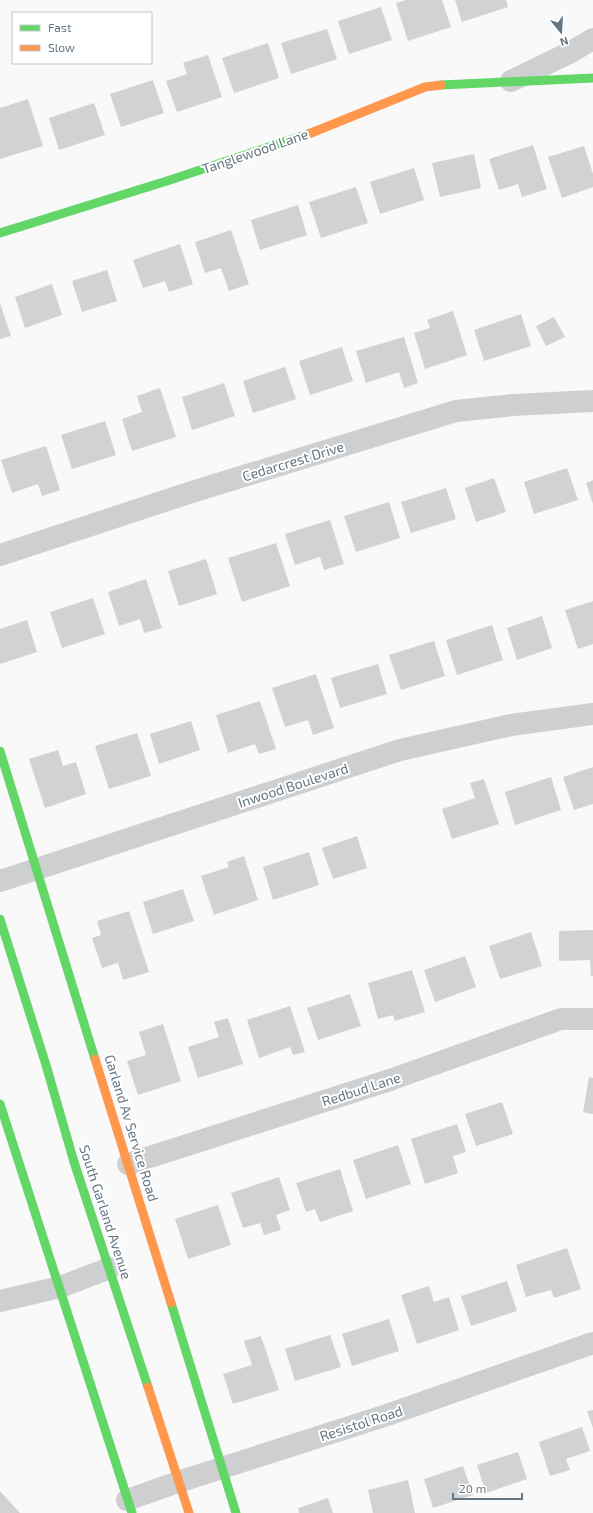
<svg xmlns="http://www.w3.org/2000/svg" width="593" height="1513" viewBox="0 0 593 1513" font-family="'Exo 2',sans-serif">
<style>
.building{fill:#d0d2d3}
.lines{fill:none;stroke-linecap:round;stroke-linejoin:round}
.street{stroke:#cecfd0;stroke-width:22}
.fast{stroke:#63d668;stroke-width:9}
.slow{stroke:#ff974d;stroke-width:9}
.labels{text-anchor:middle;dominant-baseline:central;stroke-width:4;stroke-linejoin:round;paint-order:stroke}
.street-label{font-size:14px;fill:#657683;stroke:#fff}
</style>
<rect width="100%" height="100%" fill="#f9f9f9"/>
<path class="building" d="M406,0H442L451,27L408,41L396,3Z
M455,0H506L508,7L462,22Z
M381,7L392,40L349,54L338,21Z
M327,29L337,59L291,74L281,43Z
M268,43L279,78L234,93L222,58Z
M208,55L222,97L177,112L166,81L187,74L183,63Z
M153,80L164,113L121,127L110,94Z
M28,99L43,146L0,159V108Z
M94,103L105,135L59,150L49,118Z
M533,145L547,189L522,197L518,184L499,190L489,159Z
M584,146L593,174V187L562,198L548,157Z
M474,154L481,188L440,197L432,163Z
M414,168L424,200L380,214L370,182Z
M356,187L368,223L321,238L309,202Z
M298,205L307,235L260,250L251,220Z
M231,230L249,284L229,291L221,268L205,273L195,242Z
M180,244L193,284L169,292L165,281L143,288L133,260Z
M107,270L117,301L82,312L72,281Z
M52,284L62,315L25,328L15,297Z
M0,303L11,336L0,339Z
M453,311L467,355L425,369L414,333L430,328L427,320Z
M521,314L531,346L484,361L474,330Z
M554,317L565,337L546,346L536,326Z
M404,337L418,383L404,388L399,372L366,383L356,351Z
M342,347L353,381L310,395L299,361Z
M285,367L296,399L253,413L243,381Z
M224,383L235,416L192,430L182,397Z
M160,388L176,437L132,451L122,419L142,412L137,396Z
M105,421L116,455L72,469L61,435Z
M46,446L60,490L42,496L38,484L12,493L1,460Z
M567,468L578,500L534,514L524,482Z
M494,478L506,512L476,522L465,488Z
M593,480V504L586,483Z
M446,488L456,519L411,533L401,502Z
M389,502L400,538L356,552L344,516Z
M330,520L344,564L324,570L320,557L295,565L285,534Z
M276,543L290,586L242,602L228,558Z
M206,559L217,594L179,606L168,571Z
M146,579L162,628L144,633L140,619L119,626L108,592Z
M93,598L105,634L62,648L50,612Z
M593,601V644L578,649L565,610Z
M542,616L552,648L517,660L507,628Z
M27,620L37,652L0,664V629Z
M492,625L503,660L457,675L446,640Z
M434,641L445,676L401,690L389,655Z
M378,664L387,694L340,708L331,678Z
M316,674L334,728L313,735L308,720L285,727L272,688Z
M260,701L276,749L259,754L255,744L228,753L216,715Z
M191,721L200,750L159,764L150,734Z
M137,733L151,776L109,789L95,746Z
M58,750L63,766L76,762L86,794L45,808L29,759Z
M593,767V804L574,810L563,777Z
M551,777L561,810L515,825L505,792Z
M484,779L499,824L452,839L442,809L475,798L470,783Z
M357,836L367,868L333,879L322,848Z
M309,852L319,885L273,900L263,867Z
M244,856L258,900L214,915L201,876L229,867L227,862Z
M183,889L194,921L153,934L143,902Z
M129,911L149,972L123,980L118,963L102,968L92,938L101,935L97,921Z
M593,930V976H591L590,960L559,961V931Z
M531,932L542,966L500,979L489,946Z
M465,956L476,987L435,1002L424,970Z
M412,970L425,1012L395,1021L393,1015L378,1019L368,983Z
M350,994L361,1026L318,1040L307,1008Z
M290,1006L305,1052L293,1055L290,1047L259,1058L247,1020Z
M228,1018L243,1064L198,1078L188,1047L219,1037L214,1022Z
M163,1024L181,1081L138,1095L127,1061L146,1055L139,1032Z
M589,1077L593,1078V1114L583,1112Z
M502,1102L513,1134L476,1146L465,1114Z
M457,1124L466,1152L453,1156L458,1173L425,1184L411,1139Z
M398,1145L411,1184L366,1199L353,1160Z
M340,1169L353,1211L320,1222L315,1209L306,1212L296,1183Z
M279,1177L290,1210L276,1215L281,1230L264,1235L260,1223L243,1228L231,1193Z
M218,1205L231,1245L188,1259L175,1219Z
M567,1248L581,1289L554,1298L551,1290L526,1297L516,1265Z
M507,1281L517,1311L471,1326L461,1296Z
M429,1286L434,1302L449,1297L459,1330L417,1344L401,1295Z
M389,1319L399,1351L352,1366L342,1334Z
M330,1335L341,1367L295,1381L285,1349Z
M261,1336L279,1390L233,1404L223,1374L252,1365L244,1341Z
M593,1410V1428L587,1411Z
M582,1427L590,1451L566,1459L570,1470L550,1476L539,1442Z
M518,1452L527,1479L486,1493L477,1465Z
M463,1466L473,1495L433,1508L424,1479Z
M408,1480L415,1513H373L368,1490Z
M0,1491L20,1513H0Z
M328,1498L333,1513H299L298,1508Z"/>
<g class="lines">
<path class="street" d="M511,81L571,52L593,39
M0,555L195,491L456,411L513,405L593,401
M0,881L400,750L511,725L593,714
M128,1164L390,1080L561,1019H593
M0,1301L60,1287L110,1268
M127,1500L178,1482L387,1415L593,1343"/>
<path class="fast" d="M441,85L593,78
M0,233L170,180L311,133
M0,751L95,1059
M0,919L46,1065L74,1162L148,1387
M0,1104L132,1513
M171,1303L236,1513"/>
<path class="slow" d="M311,133L425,87L441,85
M95,1059L171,1303
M148,1387L189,1513"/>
</g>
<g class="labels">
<g class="street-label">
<text transform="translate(255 151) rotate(-19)">Tanglewood Lane</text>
<text transform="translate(293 461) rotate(-17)">Cedarcrest Drive</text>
<text transform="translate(293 785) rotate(-18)">Inwood Boulevard</text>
<text transform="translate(361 1089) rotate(-18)">Redbud Lane</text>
<text transform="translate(132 1128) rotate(73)">Garland Av Service Road</text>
<text transform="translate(106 1212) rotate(72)">South Garland Avenue</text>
<text transform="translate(361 1423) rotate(-18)">Resistol Road</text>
</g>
</g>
<rect x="12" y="12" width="140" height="52" fill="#ffffff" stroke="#c1c8cd"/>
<rect x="20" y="25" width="20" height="6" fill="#63d668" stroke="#c1c8cd"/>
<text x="48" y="32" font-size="12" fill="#657683">Fast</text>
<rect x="20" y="45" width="20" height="6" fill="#ff974d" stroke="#c1c8cd"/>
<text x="48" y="52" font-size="12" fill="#657683">Slow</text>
<g transform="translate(561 32) rotate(162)" stroke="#ffffff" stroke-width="3" paint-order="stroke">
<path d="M0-3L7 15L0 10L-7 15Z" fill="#657683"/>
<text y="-6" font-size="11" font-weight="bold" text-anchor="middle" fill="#657683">N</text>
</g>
<path d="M453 1493v6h69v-6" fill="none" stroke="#657683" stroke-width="2"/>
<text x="459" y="1493" font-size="12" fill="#657683" stroke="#ffffff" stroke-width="3" paint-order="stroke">20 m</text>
</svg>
